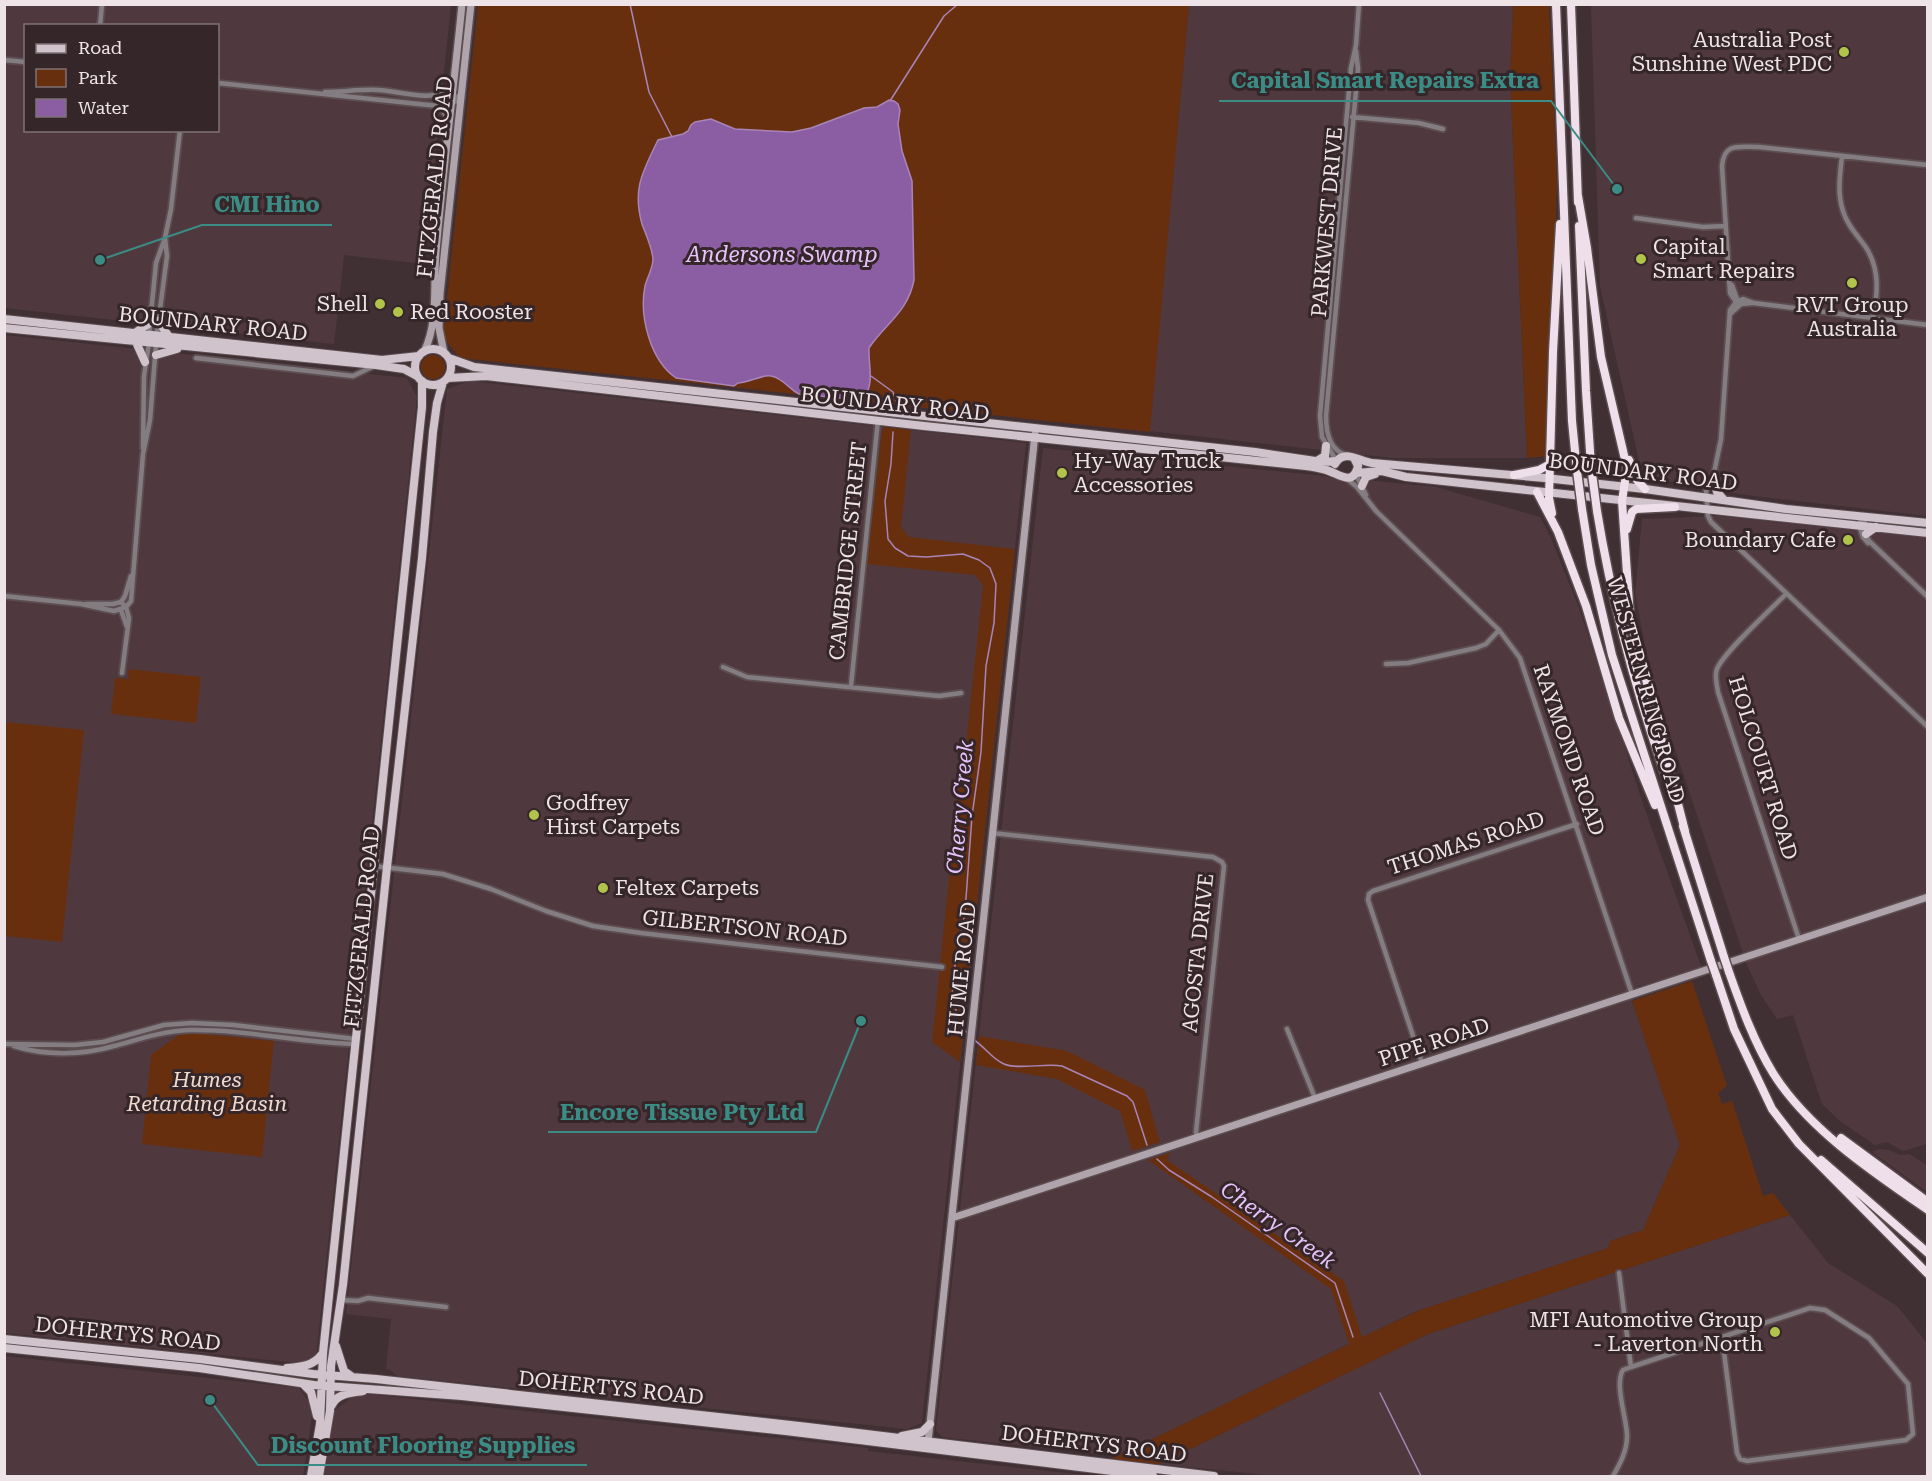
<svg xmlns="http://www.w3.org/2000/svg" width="1932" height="1481" viewBox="0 0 1932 1481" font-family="'Roboto Serif',serif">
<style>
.built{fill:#4f393f;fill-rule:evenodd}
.green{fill:#682f0f}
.water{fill:#8b5da3;stroke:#a985b7;stroke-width:1.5}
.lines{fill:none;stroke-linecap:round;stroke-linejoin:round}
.stream{stroke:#a985b7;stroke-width:1.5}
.street-casing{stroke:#5c4d50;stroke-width:8}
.secondary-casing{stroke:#5c4d50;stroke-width:10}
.primary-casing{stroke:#5c4d50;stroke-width:10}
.highway-casing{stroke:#5c4d50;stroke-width:11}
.street{stroke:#837c81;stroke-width:4.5}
.secondary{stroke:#afa4ab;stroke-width:7}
.primary{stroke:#d0c3cc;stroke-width:8}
.highway{stroke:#efdfea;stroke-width:8}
.highway-bridge-casing{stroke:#5c4d50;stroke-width:11;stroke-linecap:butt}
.highway-bridge{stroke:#efdfea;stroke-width:8}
.poi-dot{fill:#b2c34c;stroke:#35262a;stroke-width:2}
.labels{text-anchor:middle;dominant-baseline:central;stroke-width:6;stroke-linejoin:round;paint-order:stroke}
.poi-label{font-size:21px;fill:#eee3e6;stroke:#35262a;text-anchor:start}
.street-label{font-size:21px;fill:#eee3e6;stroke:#35262a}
.park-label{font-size:21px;font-style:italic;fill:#f0dacf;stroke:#35262a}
.water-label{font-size:22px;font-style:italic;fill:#e7c3fc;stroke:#35262a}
.leader{fill:none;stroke:#3c8c86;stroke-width:2}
.callout-dot{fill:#3c8c86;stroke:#35262a;stroke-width:2}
.callout-label{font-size:22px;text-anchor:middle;font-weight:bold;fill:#3c8c86;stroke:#35262a;stroke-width:6;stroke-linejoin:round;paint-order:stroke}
</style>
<rect width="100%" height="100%" fill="#403034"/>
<path class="built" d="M4,5H451L424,264L344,255L334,344L5,308ZM26,26H218V130H26Z
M1189,5H1513L1510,78L1527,458H1394L1149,431Z
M1591,5H1927V516L1746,495L1696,487L1650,477L1640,465L1600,286Z
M5,335L407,378L417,397L316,1358L309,1364L5,1333Z
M469,381L1026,443L922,1423L907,1429L397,1376L390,1370L386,1369L391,1319L346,1314L447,389Z
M1043,448L1436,487L1540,517L1551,538L1579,608L1644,807L1702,969L1638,986L1632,1001L1680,1145L1643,1230L1610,1241L1608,1248L1414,1312L1118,1456L942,1437L936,1430Z
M1719,516L1927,537V1144L1903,1151L1887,1142L1875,1145L1840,1121L1822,1104L1793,1015L1777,1019L1761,995L1747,965L1651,677L1635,593L1642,519Z
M1879,1149L1889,1150L1900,1155L1909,1154L1927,1165V1192L1872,1152Z
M1790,1215L1828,1263L1897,1306L1927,1343V1476H1277L1159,1464L1428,1334Z
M5,1356L299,1388L313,1408L303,1476H5Z
M358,1393L868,1448V1451L1084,1475L1080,1476H324L335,1410Z"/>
<path class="green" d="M478,5H1189L1150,432L460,358L443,337Z
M1513,5H1549L1557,181L1548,456L1527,458L1510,78Z
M421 367a12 12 0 1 1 24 0a12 12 0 1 1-24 0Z
M885,427L911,430L901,527L909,537L1015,549L960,1062L932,1042L960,773H963L983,585L975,575L867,564L882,430Z
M129,669L201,677L196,723L111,714L115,678L128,679Z
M5,722L84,730L62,942L5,936Z
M1692,981L1727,1086L1718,1093L1722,1104L1732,1101L1763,1196L1773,1193L1790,1215L1428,1334L1159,1464L1111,1459L1349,1344L1331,1289L1148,1160L1170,1153L1167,1160L1344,1281L1362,1337L1420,1310L1608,1248L1610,1241L1643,1230L1680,1145L1632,1001Z
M180,1034H205L274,1041L262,1157L142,1144L151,1055Z
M979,1036L1067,1051L1145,1090L1160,1142L1132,1151L1120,1111L1057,1079L976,1065Z"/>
<path class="water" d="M889,100L894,101L898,104L900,110L898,124L902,151L912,181L914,280C908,312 885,324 869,348C868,365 875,382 864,398L851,399L799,394C789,389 783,378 771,376C763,374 748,383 738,383L734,386L676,378C650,360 639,316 645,286C647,277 653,269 653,259C652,247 646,235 642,224C632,189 643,171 658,140L683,134L688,131L691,125L695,122L711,119L735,129L792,132L811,128L864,108L877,107Z"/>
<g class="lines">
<path class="stream" d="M630,4L649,92L672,137
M890,101L944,16L958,4
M871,376L893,392L898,407
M893,432L891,464L885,501L888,539L895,548L908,556L926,557L963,554L979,560L990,568L996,584L994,623L986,666L981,752L972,816L965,912L954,971L952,998L961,1026L969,1035
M974,1040C985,1047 992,1059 1004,1064C1016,1070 1045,1063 1062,1066L1127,1096L1133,1102L1147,1145
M1157,1159L1169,1170L1212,1197L1335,1283L1353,1337
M1380,1393L1421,1476"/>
<defs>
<path id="street" d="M100,26L102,4
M4,60L26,62
M218,83L419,104L439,106L457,101L458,96
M325,92C343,92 360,89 378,90C400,91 434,104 452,87
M439,106L445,114L447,124
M1352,117L1419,123L1443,129
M1842,156C1840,175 1837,193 1843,211C1847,225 1857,235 1865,246C1880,268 1878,293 1873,318
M1636,218L1703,227L1725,226
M1732,285L1738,302
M1738,305L1730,293L1722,166C1724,142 1739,147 1759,147L1928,165
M1730,314L1741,304L1753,303
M1928,325L1754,303L1743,299L1736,302L1730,310L1721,439L1714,473L1706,491L1708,516L1711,522L1928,727
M149,334L156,263L165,238L171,209L180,130
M196,358L353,376L376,365
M143,448L144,376L149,343
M1346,455C1329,450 1326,432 1326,416L1358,69L1356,51
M1336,460L1322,437L1320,416L1351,68L1356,45L1359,4
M1355,473L1366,495
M1346,478L1357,487L1376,511L1499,630L1520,658L1632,994
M1863,516C1867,525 1864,533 1869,541L1928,597
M1863,516L1859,525L1863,537L1868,543
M1786,594C1772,608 1723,653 1717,669C1714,676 1717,684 1718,692L1799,939
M4,596L81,604L114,611L126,607L131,601L143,454L150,420L157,332L167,256L165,238
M121,602L126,607L129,618L122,673
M86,604H113L121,602L125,596L131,576
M121,610L127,627
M1386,664L1408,663L1476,648L1486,644L1499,630
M723,667L747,677L939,696L961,693
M851,686L878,420
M992,833L1213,857L1222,862L1224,866L1196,1132L1197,1137
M374,866L443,874L491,889L546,911L593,926L641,933L942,967
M1287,1029L1315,1098
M4,1044L75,1045L103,1042L164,1025L192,1023L233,1025L356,1039
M14,1046C45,1056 83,1055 114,1046C140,1039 163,1031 190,1030C246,1029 300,1043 355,1044
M1422,1063L1368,900L1369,894L1373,891L1577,824
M1619,1273L1631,1367
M341,1300L358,1301L368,1298L446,1307
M1613,1476C1620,1464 1627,1451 1627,1436C1627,1419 1614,1384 1623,1370L1631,1367L1810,1308L1825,1310L1869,1338L1908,1384L1913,1434L1906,1440L1747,1461L1740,1459L1737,1453L1722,1337"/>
<path id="secondary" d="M424,352C439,321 433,285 436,252C443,169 454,87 462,4
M444,353L439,328L440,294L471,4
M952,1218L1928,897
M928,1442L1035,434"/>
<path id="primary" d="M4,319L382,360L419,356
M158,321L170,338
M4,328L376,365L404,369L417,376
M133,334L150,323
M136,342L145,362
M415 367a18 18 0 1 1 36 0a18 18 0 1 1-36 0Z
M156,355L177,349
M449,358L474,367L1255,452L1322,462L1336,461
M448,378L486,376L924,426L1306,466C1313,467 1319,468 1326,470C1338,473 1353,488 1358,466L1354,458
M1317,461L1325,456L1326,446
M1335,464C1343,448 1359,461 1372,463L1545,478L1645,489L1786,509L1928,523
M1356,473L1382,471L1406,477L1928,533
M1714,481L1717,492L1724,500
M1362,486L1366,477L1375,474
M1866,534L1876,527
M4,1339L200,1359L313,1374L376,1379L808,1427L1214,1476
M336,1346L344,1371L351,1376
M4,1348L199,1368L314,1385L462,1396L786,1431L1153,1476
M287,1368C300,1367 314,1366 322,1354
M303,1384L311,1392L317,1416
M332,1405C337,1393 352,1393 363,1391
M902,1436L922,1432L930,1424
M311,1476L320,1424L323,1353L422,407V381
M319,1476L330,1411L331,1366L343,1285L387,867L422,558L433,432L437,403L443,382"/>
<path id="highway" d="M1556,4L1572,421L1577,471
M1571,4L1578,202
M1578,196L1587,248L1601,357L1627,468L1622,501L1630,617L1685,831
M1579,226L1586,391L1591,466
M1629,460L1637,480L1645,489
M1514,475L1539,470L1552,463
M1537,492L1558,532L1575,577L1586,606L1619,718L1655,805
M1582,509L1591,565L1612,655L1711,961
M1597,511C1612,603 1636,692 1667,780
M1552,513L1549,498L1553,352L1560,224
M1627,529L1632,512L1636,509L1675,507
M1683,826L1724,957
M1729,972C1741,1006 1754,1042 1773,1073C1808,1129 1874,1173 1928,1210
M1716,975L1734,1029L1772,1109L1799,1144L1928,1274
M1841,1138L1928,1202
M1821,1160L1928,1253"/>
</defs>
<use href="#street" class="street-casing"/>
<use href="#secondary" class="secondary-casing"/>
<use href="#primary" class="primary-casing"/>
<use href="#highway" class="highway-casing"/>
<use href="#street" class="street"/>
<use href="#secondary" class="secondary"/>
<use href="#primary" class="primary"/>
<use href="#highway" class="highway"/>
<defs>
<path id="highway-bridge" d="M1591,466L1597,511
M1577,471L1582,509
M1724,957L1729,972
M1711,961L1716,975"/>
</defs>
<use href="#highway-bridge" class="highway-bridge-casing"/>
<use href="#highway-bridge" class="highway-bridge"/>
</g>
<g class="poi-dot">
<circle cx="1844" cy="52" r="6"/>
<circle cx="1641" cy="259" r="6"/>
<circle cx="1852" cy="283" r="6"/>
<circle cx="380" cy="304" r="6"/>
<circle cx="398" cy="312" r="6"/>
<circle cx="1062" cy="473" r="6"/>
<circle cx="1848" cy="540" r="6"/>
<circle cx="534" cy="815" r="6"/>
<circle cx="603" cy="888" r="6"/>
<circle cx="1775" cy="1332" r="6"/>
</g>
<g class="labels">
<g class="poi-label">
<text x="1832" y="40" text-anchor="end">Australia Post<tspan x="1832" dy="24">Sunshine West PDC</tspan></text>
<text x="1653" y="247">Capital<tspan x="1653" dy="24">Smart Repairs</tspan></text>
<text x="368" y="304" text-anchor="end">Shell</text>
<text x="1852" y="305" text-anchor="middle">RVT Group<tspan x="1852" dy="24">Australia</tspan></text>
<text x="410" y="312">Red Rooster</text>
<text x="1074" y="461">Hy-Way Truck<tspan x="1074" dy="24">Accessories</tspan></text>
<text x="1836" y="540" text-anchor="end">Boundary Cafe</text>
<text x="546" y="803">Godfrey<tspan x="546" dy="24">Hirst Carpets</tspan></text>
<text x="615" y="888">Feltex Carpets</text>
<text x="1763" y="1320" text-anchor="end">MFI Automotive Group<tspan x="1763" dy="24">- Laverton North</tspan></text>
</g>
<g class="street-label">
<text transform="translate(435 177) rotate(-84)">FITZGERALD ROAD</text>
<text transform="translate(1327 222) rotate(-85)">PARKWEST DRIVE</text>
<text transform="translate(213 324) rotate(6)">BOUNDARY ROAD</text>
<text transform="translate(895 404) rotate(6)">BOUNDARY ROAD</text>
<text transform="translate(1643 472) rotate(7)">BOUNDARY ROAD</text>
<text transform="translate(848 551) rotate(-84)">CAMBRIDGE STREET</text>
<text transform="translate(1646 690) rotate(74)">WESTERN RING ROAD</text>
<text transform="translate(1569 750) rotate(71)">RAYMOND ROAD</text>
<text transform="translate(1763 768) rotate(73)">HOLCOURT ROAD</text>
<text transform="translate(1466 843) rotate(-18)">THOMAS ROAD</text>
<text transform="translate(362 927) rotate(-84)">FITZGERALD ROAD</text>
<text transform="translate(745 928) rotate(6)">GILBERTSON ROAD</text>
<text transform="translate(1198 953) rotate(-84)">AGOSTA DRIVE</text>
<text transform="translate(962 969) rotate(-84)">HUME ROAD</text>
<text transform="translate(1434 1042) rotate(-18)">PIPE ROAD</text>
<text transform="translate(128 1334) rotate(6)">DOHERTYS ROAD</text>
<text transform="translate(611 1388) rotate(6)">DOHERTYS ROAD</text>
<text transform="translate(1094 1444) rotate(7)">DOHERTYS ROAD</text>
</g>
<g class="park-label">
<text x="207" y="1080">Humes<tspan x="207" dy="24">Retarding Basin</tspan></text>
</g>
<g class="water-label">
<text x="782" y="254">Andersons Swamp</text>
<text transform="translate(960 807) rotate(-85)">Cherry Creek</text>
<text transform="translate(1278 1225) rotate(35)">Cherry Creek</text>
</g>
</g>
<path class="leader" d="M1617 189L1551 101H1219M100 260L202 225H332M861 1021L816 1132H548M210 1400L258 1465H587"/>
<g class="callout-dot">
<circle cx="1617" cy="189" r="6"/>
<circle cx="100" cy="260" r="6"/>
<circle cx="861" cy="1021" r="6"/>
<circle cx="210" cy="1400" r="6"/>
</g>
<g class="callout-label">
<text x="1385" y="88">Capital Smart Repairs Extra</text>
<text x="267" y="212">CMI Hino</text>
<text x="682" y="1120">Encore Tissue Pty Ltd</text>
<text x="423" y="1453">Discount Flooring Supplies</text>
</g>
<rect width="1932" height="1481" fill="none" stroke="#eee3e6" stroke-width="12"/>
<rect x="24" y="24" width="195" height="108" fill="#35262a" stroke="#7f7275" stroke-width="1.5"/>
<rect x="36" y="44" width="30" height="9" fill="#d0c3cc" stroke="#7f7275" stroke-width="1.5"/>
<text x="78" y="54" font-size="18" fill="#eee3e6">Road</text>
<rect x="36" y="69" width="30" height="18" fill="#682f0f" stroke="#7f7275" stroke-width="1.5"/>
<text x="78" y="84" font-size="18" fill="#eee3e6">Park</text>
<rect x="36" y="99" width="30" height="18" fill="#8b5da3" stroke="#7f7275" stroke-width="1.5"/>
<text x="78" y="114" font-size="18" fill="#eee3e6">Water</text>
</svg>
